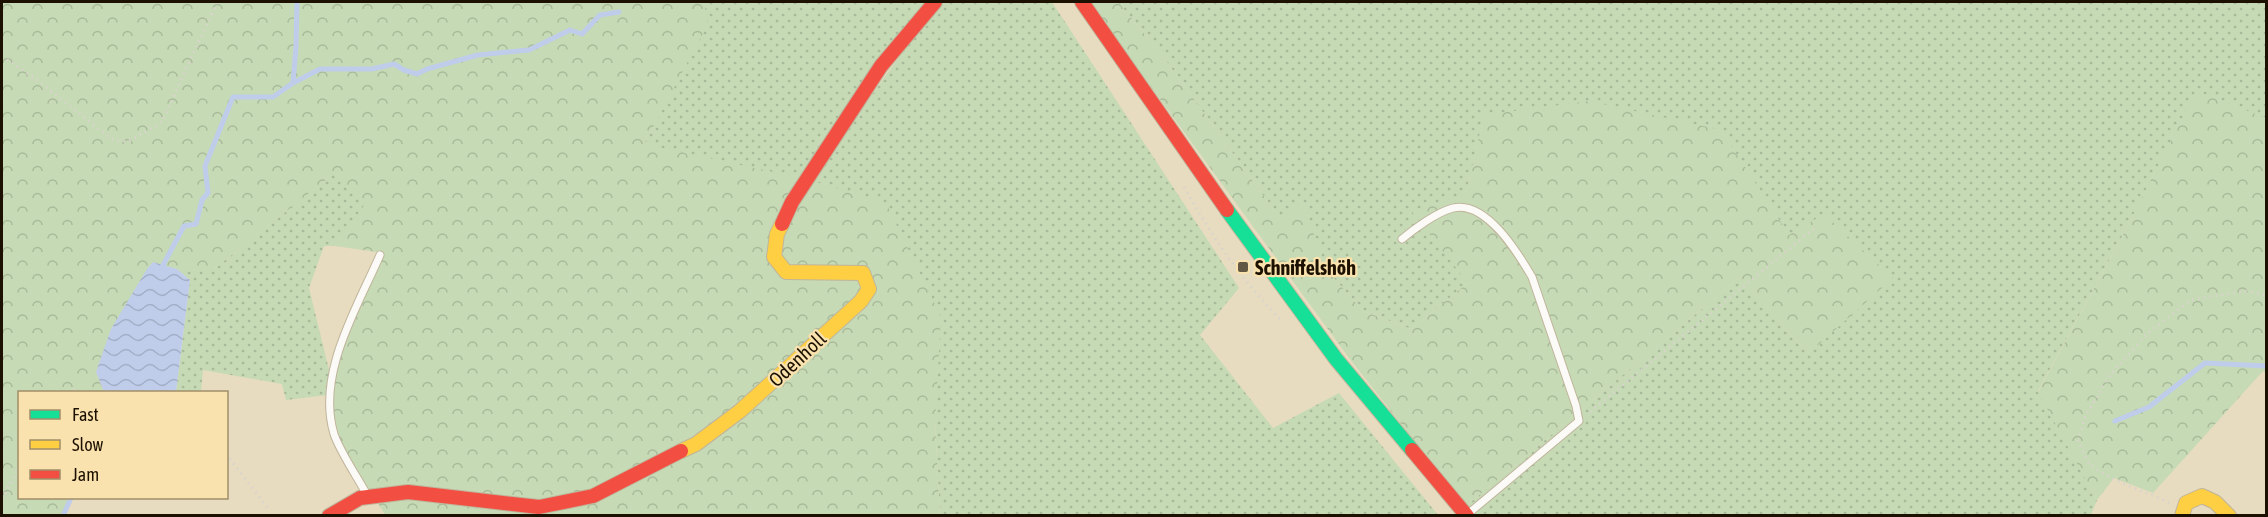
<svg xmlns="http://www.w3.org/2000/svg" width="2268" height="517" viewBox="0 0 2268 517" font-family="'Asap Condensed',sans-serif">
<style>
.grass{fill:url(#grass-dots)}
.forest{fill:url(#forest-crowns)}
.water{fill:url(#water-waves)}
.lines{fill:none;stroke-linecap:round;stroke-linejoin:round}
.stream{stroke:#bfcdeb;stroke-width:5}
.lane-casing{stroke:#c0b59c;stroke-width:9}
.fast-casing{stroke:#c0b59c;stroke-width:16}
.slow-casing{stroke:#c0b59c;stroke-width:16}
.jam-casing{stroke:#c0b59c;stroke-width:16}
.path{stroke:#d9d4cb;stroke-width:3;stroke-dasharray:1.5 4.5;stroke-linecap:butt}
.lane{stroke:#fcfaf6;stroke-width:7}
.fast{stroke:#16e098;stroke-width:14}
.slow{stroke:#ffcf43;stroke-width:14}
.jam{stroke:#f24e42;stroke-width:14}
.poi-dot{fill:#635843;stroke:#fae2ae;stroke-width:2}
.labels{text-anchor:middle;dominant-baseline:central;stroke-width:4.5;stroke-linejoin:round;paint-order:stroke}
.poi-label{font-size:20px;font-weight:bold;fill:#1c1100;stroke:#fae2ae;text-anchor:start}
.street-label{font-size:20px;fill:#1c1100;stroke:#fae2ae}
</style>
<defs>
<pattern id="grass-dots" width="8" height="8" patternUnits="userSpaceOnUse" patternTransform="scale(1.5)"><rect width="8" height="8" fill="#c5dab5"/><path d="M2 2h.1M6 6h.1" fill="none" stroke="#a9ba9a" stroke-width="1.8" stroke-linecap="round"/></pattern>
<pattern id="forest-crowns" width="20" height="18" patternUnits="userSpaceOnUse" patternTransform="scale(1.5)"><rect width="20" height="18" fill="#c5dab5"/><path d="M2 6a3 3 0 1 1 6 0M12 15a3 3 0 1 1 6 0" fill="none" stroke="#a9ba9a"/></pattern>
<pattern id="water-waves" width="16" height="10" patternUnits="userSpaceOnUse" patternTransform="scale(1.5)"><rect width="16" height="10" fill="#bfcdeb"/><path d="M0 5q4-4 8 0t8 0" fill="none" stroke="#a4afc8"/></pattern>
</defs>
<rect width="100%" height="100%" fill="#e8dcc0"/>
<path class="grass" d="M704,2H931L805,179L643,146L707,24Z
M939,2H1052L1239,288L1200,335L1273,428L1339,393L1438,515H940L935,423L810,180Z
M1118,2H2266V118L2196,92L2124,233L2038,391L2097,500L2091,515H1475L1466,506L1740,277L1808,354L1892,278L1789,236L1721,130L1484,116L1466,194L1468,283L1411,329L1363,311L1325,268L1303,203L1281,220L1164,58Z
M334,173L366,204L335,246H324L309,288L330,374L328,395L286,400L282,384L203,370L201,392H176L190,280L177,269H214Z"/>
<path class="forest" d="M2,2H704L708,24L644,144L810,180L886,203L941,317L935,423L940,515H385C371,491 350,462 339,436C317,383 362,301 383,253L335,246L365,204L333,174L214,269H177L153,262L96,372L104,392H20V498H71L63,515H2Z
M1089,2H1118L1164,58L1281,220L1303,202L1325,268L1363,311L1411,329L1468,283L1412,212L1466,194L1484,115L1589,101L1721,130L1789,235L1824,214L1893,278L1808,354L1740,277L1466,506L1349,358Z
M2196,91L2266,118V373L2263,371L2153,493L2114,478L2097,500L2038,392L2124,233Z"/>
<path class="water" d="M153,262L177,269L190,280L176,392H104L96,372L111,329L147,269Z"/>
<g class="lines">
<path class="stream" d="M293,83L320,69H372L394,64L404,70L417,74L427,69L478,55L529,50L570,30L582,34L600,15L619,12
M161,269L184,226L196,224L202,200L208,193L205,166L233,97H273L293,83L296,47L297,2
M2115,421L2149,407L2205,363L2266,366
M63,516L71,498"/>
<defs>
<path id="lane" d="M1402,239C1414,229 1437,212 1453,208C1486,200 1518,253 1532,277L1576,406L1579,421L1469,513
M367,495C358,478 340,452 334,434C316,374 357,308 380,255"/>
<path id="fast" d="M1227,210L1336,359L1412,450"/>
<path id="slow" d="M681,451L696,444L740,411L861,301L869,289L863,273L786,272L774,257L777,234L782,224
M2182,516L2186,503L2202,496L2215,502L2229,516"/>
<path id="jam" d="M1082,2L1227,210
M782,224L792,202L881,66L935,2
M1412,450L1467,516
M329,516L360,498L408,492L539,507L593,496L681,451"/>
</defs>
<use href="#lane" class="lane-casing"/>
<use href="#fast" class="fast-casing"/>
<use href="#slow" class="slow-casing"/>
<use href="#jam" class="jam-casing"/>
<path class="path" d="M2,56L37,80L114,141H129L162,122L217,2
M1184,187C1213,238 1239,277 1280,319
M68,392L74,390L83,392
M1590,412L1816,227
M226,454L268,508
M2,499L20,465
M2169,503C2149,492 2099,478 2088,461C2084,455 2081,446 2078,439L2085,417L2110,375L2148,333L2191,300L2244,291L2266,295"/>
<use href="#lane" class="lane"/>
<use href="#fast" class="fast"/>
<use href="#slow" class="slow"/>
<use href="#jam" class="jam"/>
</g>
<rect class="poi-dot" x="1237" y="261" width="12" height="12" rx="3"/>
<g class="labels">
<g class="poi-label">
<text x="1255" y="267">Schniffelshöh</text>
</g>
<g class="street-label">
<text transform="translate(797 359) rotate(-43)">Odenholl</text>
</g>
</g>
<rect width="2268" height="517" fill="none" stroke="#1c1100" stroke-width="6"/>
<rect x="18" y="391" width="210" height="108" fill="#fae2ae" stroke="#a18e68" stroke-width="1.5"/>
<rect x="30" y="410" width="30" height="9" fill="#16e098" stroke="#a18e68" stroke-width="1.5"/>
<text x="72" y="421" font-size="18" fill="#1c1100">Fast</text>
<rect x="30" y="440" width="30" height="9" fill="#ffcf43" stroke="#a18e68" stroke-width="1.5"/>
<text x="72" y="451" font-size="18" fill="#1c1100">Slow</text>
<rect x="30" y="470" width="30" height="9" fill="#f24e42" stroke="#a18e68" stroke-width="1.5"/>
<text x="72" y="481" font-size="18" fill="#1c1100">Jam</text>
</svg>
